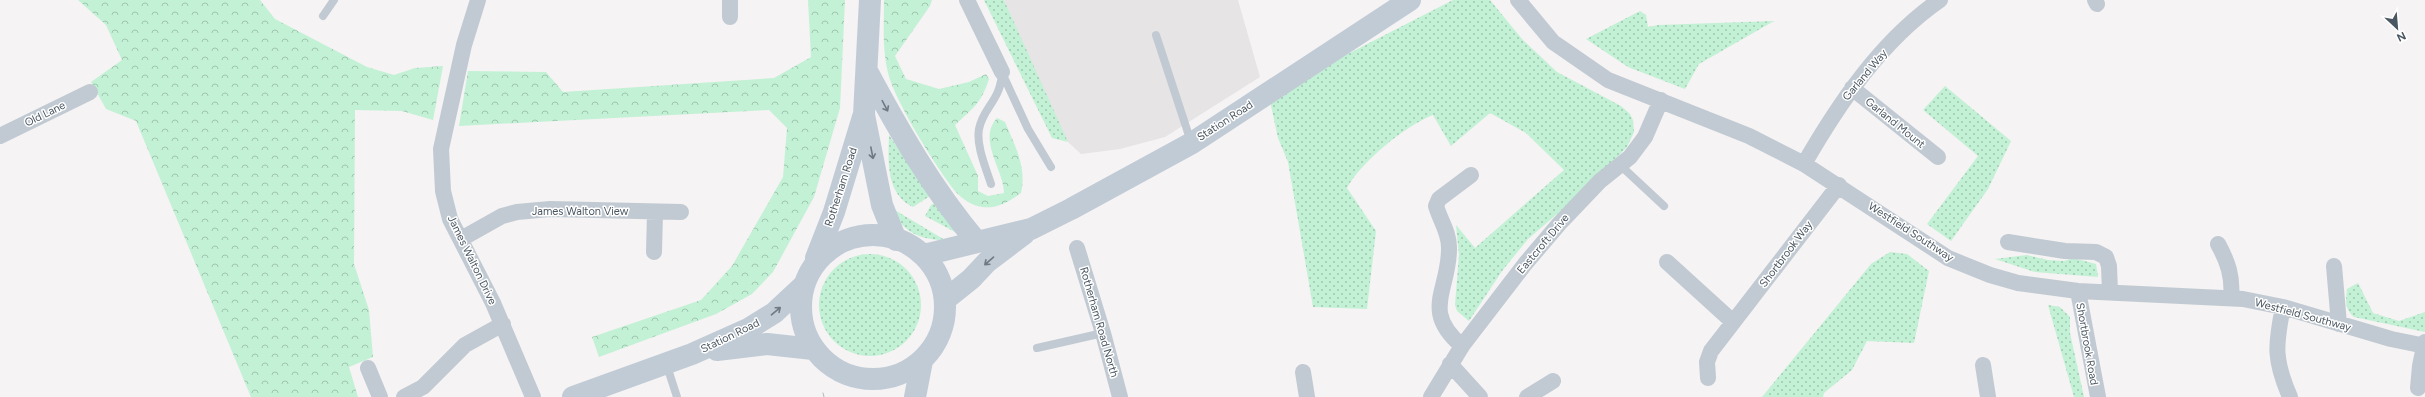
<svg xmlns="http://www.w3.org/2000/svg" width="2425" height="397" viewBox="0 0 2425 397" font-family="Figtree,sans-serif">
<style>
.education{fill:#e6e4e5}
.grass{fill:url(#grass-dots)}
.forest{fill:url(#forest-crowns)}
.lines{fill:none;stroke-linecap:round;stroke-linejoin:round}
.lane{stroke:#c1cad2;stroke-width:8}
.street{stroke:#c1cad2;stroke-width:16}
.secondary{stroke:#c1cbd6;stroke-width:22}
.tram{stroke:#b5b8bd;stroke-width:1}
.oneway{stroke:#6e7984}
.labels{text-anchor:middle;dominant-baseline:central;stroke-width:3;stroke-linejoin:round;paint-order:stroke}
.street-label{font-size:11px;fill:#4a5661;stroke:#fff}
</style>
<defs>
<pattern id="grass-dots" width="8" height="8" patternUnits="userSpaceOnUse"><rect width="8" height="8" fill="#c3f1d5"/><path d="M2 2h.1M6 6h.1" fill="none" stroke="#a0c6b0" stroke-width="1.8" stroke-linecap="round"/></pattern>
<pattern id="forest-crowns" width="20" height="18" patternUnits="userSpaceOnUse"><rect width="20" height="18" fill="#c3f1d5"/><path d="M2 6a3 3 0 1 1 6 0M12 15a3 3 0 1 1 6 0" fill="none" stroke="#a0c6b0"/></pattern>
</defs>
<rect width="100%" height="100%" fill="#f5f3f3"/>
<path class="education" d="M1004,0H1238L1260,77L1165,137L1120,149L1081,154L1068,142L1055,117Z"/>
<path class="grass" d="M984,0H1004L1068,142L1052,138Z
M1453,0H1490L1522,39L1557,72L1621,106L1630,114L1633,120L1634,132L1627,147L1585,190L1528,239L1502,271L1469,321L1457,311L1455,305L1459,255L1456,225L1475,248L1564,170L1526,133L1490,113L1451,146L1433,115C1405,126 1361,162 1347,188L1376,231L1367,309L1313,307L1288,162L1278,138L1270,101L1338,59Z
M1640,11L1646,15L1648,27L1658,25L1774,21L1699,64L1685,89L1628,67L1586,39Z
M1945,86L2011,141L1988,189L1951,241L1927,224L1978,156L1923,110Z
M889,135L930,196L913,207C886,194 888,162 889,135Z
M936,202L957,233L925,216L931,205Z
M893,209L945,240C922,240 902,233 893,209Z
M1890,252L1907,254L1929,271L1914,343L1867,341L1852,370L1824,393L1823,397H1762L1871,264Z
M819 305a51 51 0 1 1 102 0a51 51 0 1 1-102 0Z
M2027,255L2048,260L2064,261L2073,258L2096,264L2098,277L2035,272L1995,259Z
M2358,283L2373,313L2399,321L2425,312V332L2354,317C2344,308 2346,301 2347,289Z
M2048,305L2060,307L2070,317V333L2084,397H2074Z"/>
<path class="forest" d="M78,0H260L275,19L367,67L394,75L415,68L443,66L433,120L402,111L355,110L354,264L369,310L373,357L349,367L358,397H251L136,121L106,109L91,82L122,60L106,25Z
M808,0H845L840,108L814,197L773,272L752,294L716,314L599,357L592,337L701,300L732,266L783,177L787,128L769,110L459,126L468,71L546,72L563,92L774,78L811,57Z
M884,0H932L930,6L895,56L906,79L939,89L969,82L986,74L989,79C981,104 973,108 955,125L978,176V191L988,196L1004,193C1004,170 977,140 997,118L1005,122C1015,146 1027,167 1021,193C1010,201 997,209 982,207C973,206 962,199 956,192C937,169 895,101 888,73C882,49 884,24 884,0Z"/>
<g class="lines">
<path class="lane" d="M323,16L334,0
M1156,35L1191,142
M1003,75L1028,129L1051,167
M1620,165L1664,206
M991,184C986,168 976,146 979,129C983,107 1001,101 1002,72
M1037,348L1103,333
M666,363L677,397"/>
<path class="street" d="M478,0L464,45L441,149L443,191L450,219L493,303L533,397
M730,0V17
M967,0L1002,72
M1518,0L1553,42L1608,80L1749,136L1804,164L1948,258L1990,275L2018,283L2078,291L2243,299L2283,307L2391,339L2425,346
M2095,0L2097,4
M1852,88L1938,157
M0,136L90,92
M1804,164C1839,103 1882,40 1940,0
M461,239L502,216L517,212L550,209L681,212
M2008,242L2065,251L2096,252L2106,257L2109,266L2110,292
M2218,244C2228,262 2233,277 2231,298
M1077,248L1103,333L1120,397
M654,252L655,212
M1667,262L1733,322
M2334,266L2339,324
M2078,291L2098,397
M2283,307C2275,346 2274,360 2290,397
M1462,346C1420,310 1450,290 1449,247C1449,232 1440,220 1436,206L1439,199L1471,175
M1450,364L1480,397
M1983,365L1988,397
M368,368L380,397
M1303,372L1307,397
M1708,378L1707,362L1711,351L1839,185
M2418,388L2420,366L2425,342
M404,397L423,387L465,345L503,324
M1431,397L1462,346L1525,264L1559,224L1600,181L1630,157L1645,137L1661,100
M1527,397L1553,381"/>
<path class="secondary" d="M870,0L864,115L882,205L896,240
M867,71C899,131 933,190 977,242
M801 307a72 72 0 1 1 144 0a72 72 0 1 1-144 0Z
M924,255L1031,229L1071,209L1192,143L1410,0
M816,258L834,212L863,117
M946,299L971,279L987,262L1024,234
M717,350L767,344L813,349
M573,397L692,354L748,329L774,313L803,286
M915,397L922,361"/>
<path class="tram" d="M823,393L824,397"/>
</g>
<defs><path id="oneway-shaft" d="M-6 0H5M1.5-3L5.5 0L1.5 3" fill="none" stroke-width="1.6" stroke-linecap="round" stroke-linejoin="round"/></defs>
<g class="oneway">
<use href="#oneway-shaft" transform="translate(885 106) rotate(62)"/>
<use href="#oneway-shaft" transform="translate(872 153) rotate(79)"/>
<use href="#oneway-shaft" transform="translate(989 261) rotate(139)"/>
<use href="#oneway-shaft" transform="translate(776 311) rotate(-40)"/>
</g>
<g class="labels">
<g class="street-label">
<text transform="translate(1865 75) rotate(-50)">Garland Way</text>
<text transform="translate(45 114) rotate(-26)">Old Lane</text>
<text transform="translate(1225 121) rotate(-33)">Station Road</text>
<text transform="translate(1895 123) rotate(39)">Garland Mount</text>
<text transform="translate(841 187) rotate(-72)">Rotherham Road</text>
<text x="580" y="211">James Walton View</text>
<text transform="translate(1911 232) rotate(33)">Westfield Southway</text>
<text transform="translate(1543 244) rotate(-50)">Eastcroft Drive</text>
<text transform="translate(1786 254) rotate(-53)">Shortbrook Way</text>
<text transform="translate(472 260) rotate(64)">James Walton Drive</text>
<text transform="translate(2303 315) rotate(15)">Westfield Southway</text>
<text transform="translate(1099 322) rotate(74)">Rotherham Road North</text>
<text transform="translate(730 336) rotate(-26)">Station Road</text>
<text transform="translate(2087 344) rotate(80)">Shortbrook Road</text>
</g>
</g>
<g transform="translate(2397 28) rotate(154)" stroke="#ffffff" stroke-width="3" paint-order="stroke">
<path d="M0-3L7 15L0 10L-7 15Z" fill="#4a5661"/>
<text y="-6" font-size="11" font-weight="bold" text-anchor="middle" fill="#4a5661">N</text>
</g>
</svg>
